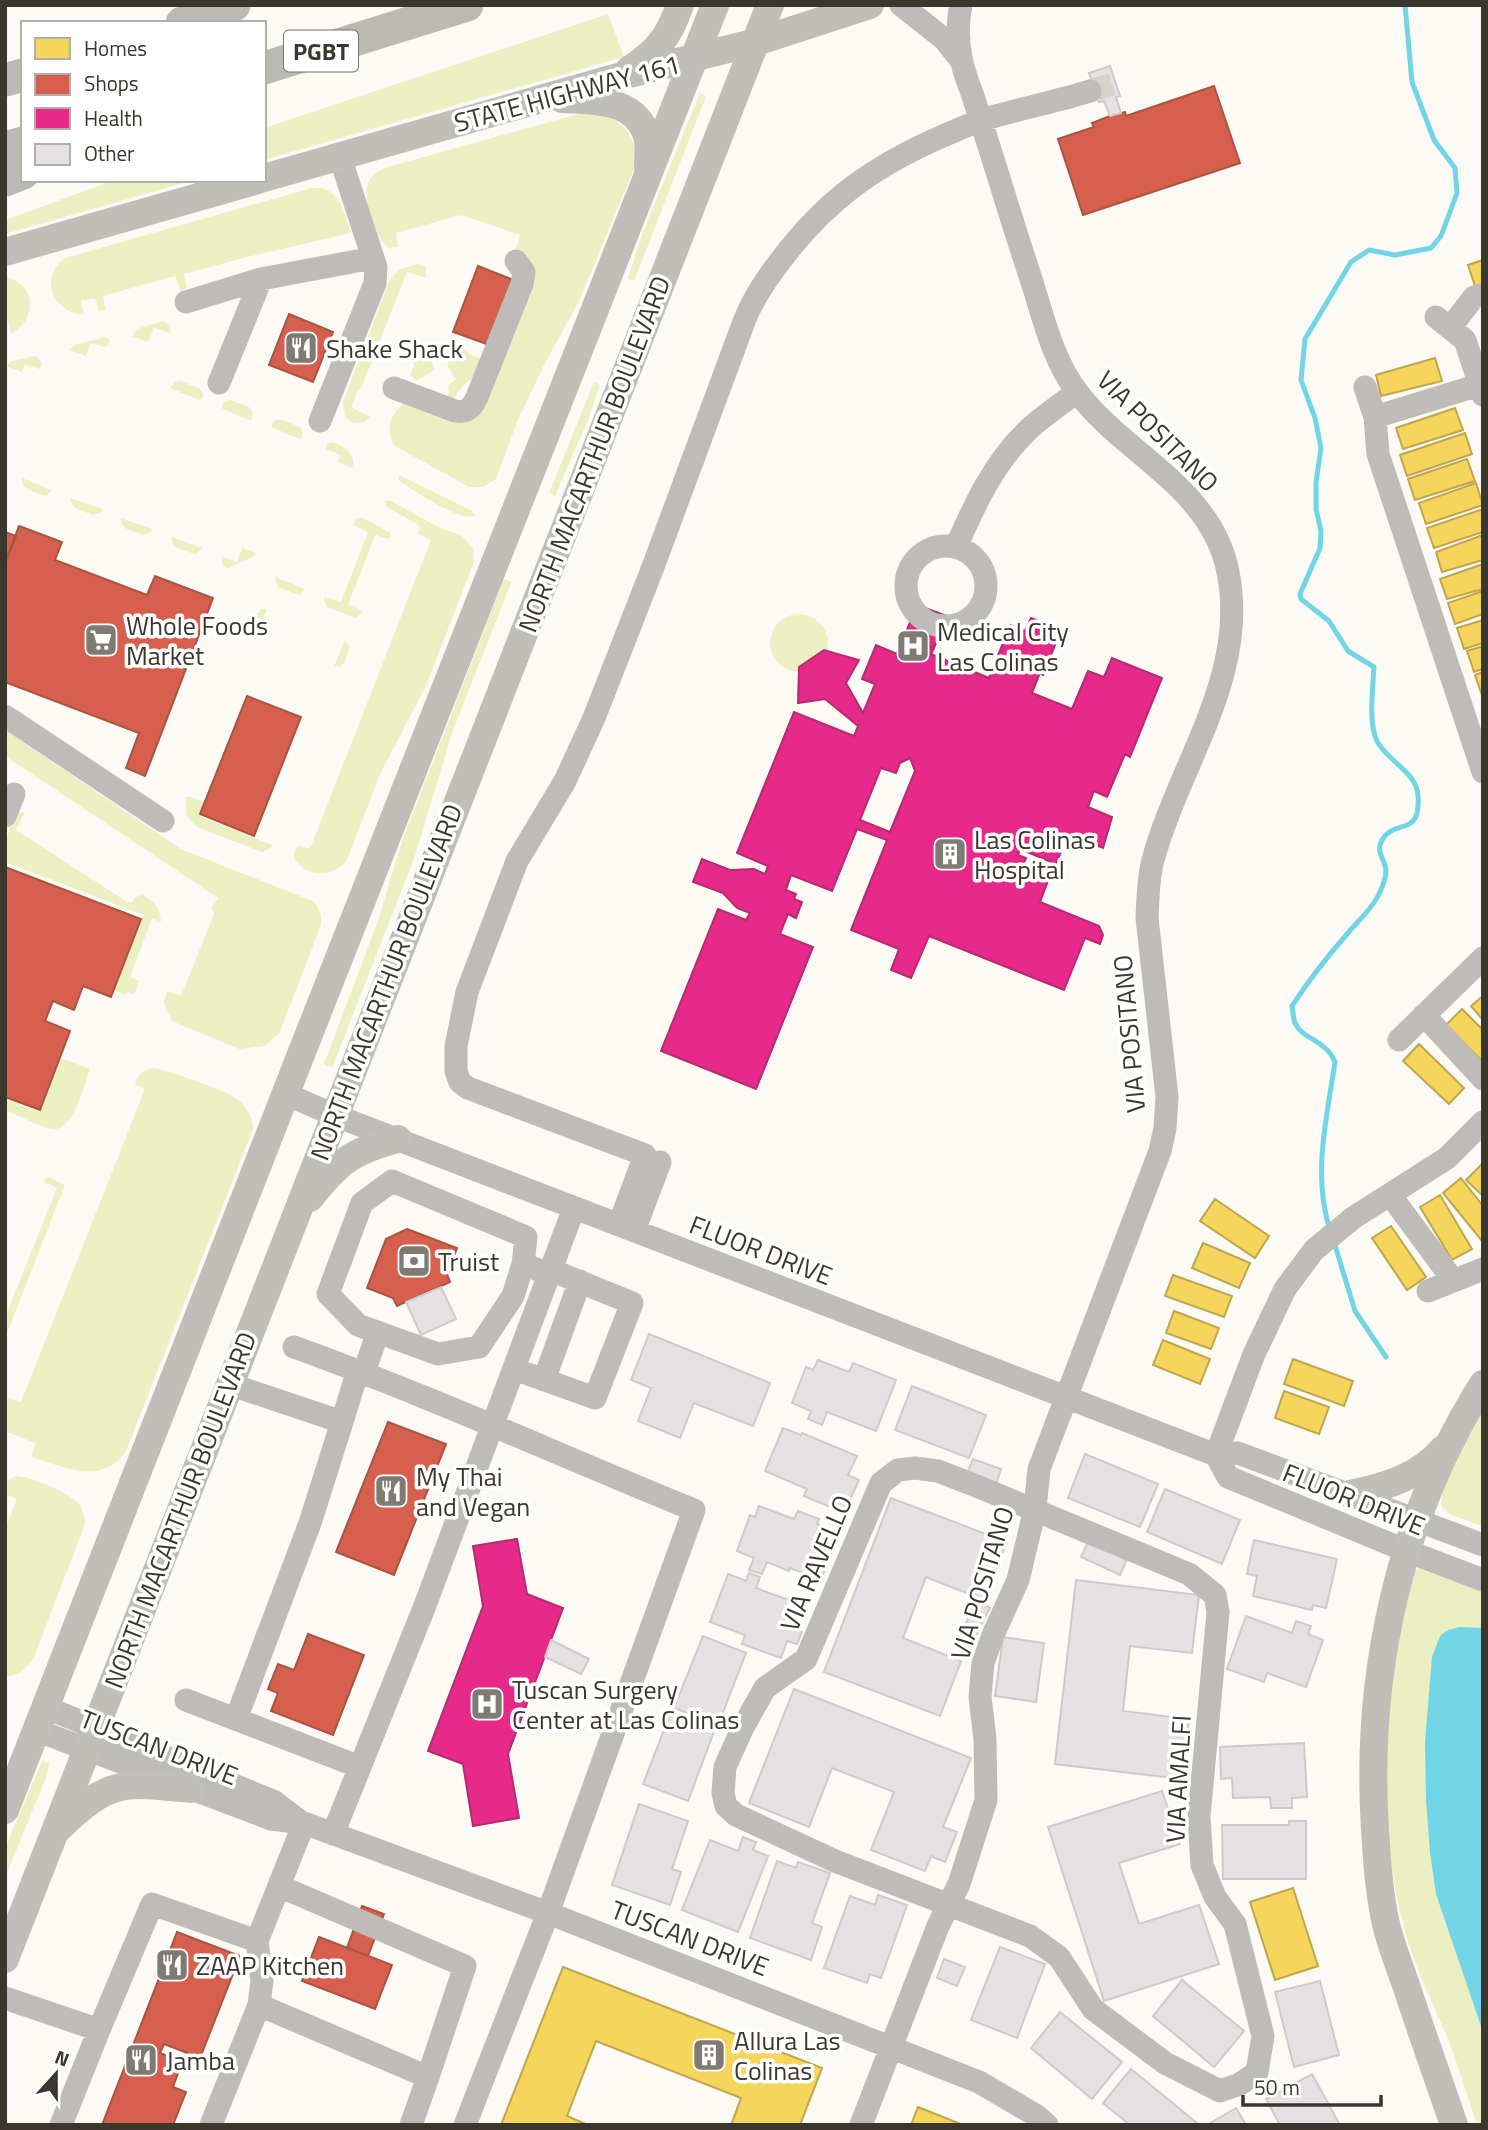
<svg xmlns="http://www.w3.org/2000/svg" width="1488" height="2130" viewBox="0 0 1488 2130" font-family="'Titillium Web',sans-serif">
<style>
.green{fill:#ebf0c3}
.water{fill:#71d5e5}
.homes{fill:#f6d55c;stroke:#bea64e;stroke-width:2}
.shops{fill:#d6604d;stroke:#a85443;stroke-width:2}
.health{fill:#e7298a;stroke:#b32d6e;stroke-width:2;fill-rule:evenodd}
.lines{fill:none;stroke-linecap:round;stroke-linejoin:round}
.stream{stroke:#71d5e5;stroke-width:5}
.building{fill:#e6e2e3;stroke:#cecacc;stroke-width:2}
.minor-tunnel{stroke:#d5d3cc;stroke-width:23;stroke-dasharray:23 11;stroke-linecap:butt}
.minor{stroke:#bdbcb8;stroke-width:23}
.major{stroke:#c0beb8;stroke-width:28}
.highway{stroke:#bbb9b3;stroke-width:33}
.labels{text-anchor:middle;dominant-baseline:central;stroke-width:7;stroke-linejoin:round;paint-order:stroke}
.shield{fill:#fff;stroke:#76736c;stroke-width:2}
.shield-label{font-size:24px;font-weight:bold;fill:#3b372d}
.street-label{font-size:26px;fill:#3b372d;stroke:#fff}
.poi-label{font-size:26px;fill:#3b372d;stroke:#fff;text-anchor:start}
</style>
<rect width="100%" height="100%" fill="#fcfaf4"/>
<path class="green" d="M608,14L624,57L264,160V128Z
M700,93L704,94L705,99L634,281L628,279L642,234Z
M603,112C626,126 642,142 633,171L580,299L543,367L517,422L496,479L483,487H469L395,446C384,433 391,409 407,402L456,417L528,280L516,249L520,235L461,215L396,233L398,247L389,248C376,239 362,198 368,183C371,175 377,172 384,168L582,113Z
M115,180H194L5,234V220Z
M312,188C340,185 344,213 351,233L247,257L184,274L187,288L181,291L175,276L103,296L106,310L99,311L95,298L81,301L84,315C53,313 38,277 65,258Z
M418,264L426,267V278L407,272L362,386L357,393L351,407L370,417L364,422L353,423L345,417L343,402L389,281L398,270Z
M5,277C36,282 38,320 11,334L8,319H5Z
M163,321L170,325L171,333L154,328L148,342L132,336L137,329Z
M106,337L110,340L107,346L104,347L91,343L86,356L70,350L74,345Z
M465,349L472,356L481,358L479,376C467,379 459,390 453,400L448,396L449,391L447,386L456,379L448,367L449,355Z
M36,356L42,362L40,369L25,365L22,372L6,366L11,361Z
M417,356L431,361L435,370L416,381L410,375Z
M180,381L199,388L203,394L202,399L199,400L170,388L174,382Z
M594,382L600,385L588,420L555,496L549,493Z
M230,400L249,407L253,413L252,419L249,420L221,408L224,402Z
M280,419L300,427L303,432L302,438L299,439L271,427L274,421Z
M333,442C345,447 357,455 352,468L338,462L340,455L326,449L328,443Z
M399,475L472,511L475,516C458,521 415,491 399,481Z
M22,478L52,490L46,496C36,493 21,490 22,478Z
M71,498L102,509L101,512L93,515C84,511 70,510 71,498Z
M389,500L438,527L462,536L473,548L474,562L426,686L380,774L347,860C333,879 302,878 293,855L298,845L310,849L431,540L418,534L420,526L386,506L385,501Z
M362,517L390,533L391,537L388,539L375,535L348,605L363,611L356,618L327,607L324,599L325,597L341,602L368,532L353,525L356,519Z
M121,518L152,529L151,532L144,535C134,531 119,530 121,518Z
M172,537L202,548L196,554C186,551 170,549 172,537Z
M242,548L256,553L255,556L228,568L222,564L221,556L237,562Z
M275,577L305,589L299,595L277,587Z
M504,579L511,582L509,588L452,733L414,859L332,1068L324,1064L379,918L401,844Z
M261,609H267L256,636L251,628L257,613Z
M770 643a29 29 0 1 1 58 0a29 29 0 1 1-58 0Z
M345,640L350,647L344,663L340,667L334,666Z
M5,730L181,849L315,902L321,915V925L279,1034L264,1046L239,1049L172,1021L164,1003L167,991L181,996L214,914L212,908L218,898L5,756Z
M188,796L204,802L200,816L272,845L271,848L262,852L197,827L187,817L185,798Z
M25,812L16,830L126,901L131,903L136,897L143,895C154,901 160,909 161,922L152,918L130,977L139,981L134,995L128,992L126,995L114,990L143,915L5,862C5,841 7,831 18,813Z
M61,1058L90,1069C84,1085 73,1134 51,1129C36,1125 20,1116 5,1110V1099L40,1112Z
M156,1068C177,1074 216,1087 234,1097C244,1103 254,1117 253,1129L126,1451C102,1486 66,1468 32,1457L35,1443L5,1431V1406L8,1398L21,1402L145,1089L135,1084C137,1074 146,1068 156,1068Z
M49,1177L65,1185L5,1338V1318L57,1188L44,1182L45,1178Z
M1483,1413V1527L1450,1514L1441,1506C1442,1472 1466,1442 1483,1413Z
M16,1476C30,1476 68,1492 78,1503C83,1509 85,1516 85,1524L34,1657C27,1669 19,1675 5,1677V1528L17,1499L5,1494V1482Z
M1420,1566L1483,1587V2125H1477C1467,2095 1458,2064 1446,2034C1431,2000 1415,1967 1405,1931C1379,1838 1383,1740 1398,1646C1400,1629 1407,1575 1420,1566Z
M42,1761L49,1763L47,1775L5,1878V1848Z"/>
<path class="water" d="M1459,1627L1483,1628V2032L1436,1894L1430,1853L1426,1800L1425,1742L1432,1657L1440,1636L1446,1631Z"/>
<path class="homes" d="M1483,260V284L1475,286L1468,265Z
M1435,358L1442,381L1381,396L1376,375Z
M1455,408L1463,430L1403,449L1396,428Z
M1465,433L1472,454L1407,476L1400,455Z
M1467,459L1475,481L1415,500L1408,479Z
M1476,483L1483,505L1426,524L1419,503Z
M1483,509V532L1434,548L1427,528Z
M1483,535V560L1442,572L1436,552Z
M1483,564V589L1447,599L1440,579Z
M1483,591V614L1455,624L1448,603Z
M1483,620V643L1464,649L1457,628Z
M1483,646V669L1474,672L1467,651Z
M1483,672V695H1482L1475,675Z
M1483,996V1020L1471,1006Z
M1462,1009L1483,1030V1062L1446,1025Z
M1419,1044L1464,1088L1449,1104L1403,1061Z
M1482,1164H1483V1196L1466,1180Z
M1461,1178L1483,1206L1482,1241L1443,1193Z
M1440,1195L1472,1249L1452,1260L1420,1207Z
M1215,1199L1269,1236L1255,1258L1200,1221Z
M1391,1226L1426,1277L1407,1290L1372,1238Z
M1203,1243L1250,1263L1239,1288L1192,1268Z
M1173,1275L1232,1296L1224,1317L1165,1296Z
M1174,1311L1219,1328L1211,1349L1166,1333Z
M1163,1340L1210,1359L1200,1384L1153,1365Z
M1293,1359L1353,1381L1344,1406L1284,1384Z
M1284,1391L1329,1407L1319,1434L1275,1418Z
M1293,1888L1318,1966L1275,1980L1250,1902Z
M563,1967L822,2068L800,2125H731L741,2098L596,2041L567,2116L588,2125H501Z
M918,2107L963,2125H911Z"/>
<path class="shops" d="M1214,86L1240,163L1083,215L1058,139L1094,127L1092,123L1110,116L1125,112L1126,116Z
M478,266L516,281L492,346L453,332Z
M289,314L333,332L313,382L269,365Z
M19,526L62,542L55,560L147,595L155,576L213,598L145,776L126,768L139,733L5,682V563Z
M5,532L16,536L5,563Z
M247,696L301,717L254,836L200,814Z
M5,867L141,919L111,997L83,986L74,1010L53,1001L45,1021L70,1031L40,1110L5,1097Z
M407,1229L457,1248L447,1274L450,1282L397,1306L393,1298L367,1288L386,1239Z
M388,1422L446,1444L394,1575L336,1552Z
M308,1634L364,1655L333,1735L271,1711L278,1693L268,1689L278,1664L294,1670Z
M362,1906L384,1914L368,1956L347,1948Z
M177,1932L240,1956L200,2058L164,2044L160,2053L182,2062L173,2087L186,2092L173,2125H102Z
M319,1937L392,1965L375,2009L302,1981Z"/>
<path class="health" d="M917,605L947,616L934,648L904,637Z
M1031,618L1061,630L1043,675L1040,673L1032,693L1072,709L1088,671L1104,677L1112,658L1162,678L1130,757L1125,754L1107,797L1094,791L1088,807L1112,817L1103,848L1068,834L1056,864L1020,849L1018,855L1026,858L1022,868L1049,878L1040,902L1099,926L1103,935L1100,944L1085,938L1064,990L929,936L911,978L891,970L899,949L851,930L887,840L857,829L832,891L791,875L786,890L796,894L794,899L802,902L796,918L788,914L780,934L813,947L756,1089L661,1051L718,909L746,920L750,913L737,908L723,893L693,882L702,859L730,870L754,869L765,874L768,866L737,853L794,712L854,736L858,726L825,699L798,703L799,667L824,650L859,660L846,683L863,713L875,684L862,679L876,645L897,654L904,637L934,648L931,654L989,678L1010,625L1025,631ZM910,758L915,771L890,832L860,820L881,768L896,773L900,763Z
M517,1539L527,1594L563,1608L508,1754L519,1818L473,1826L463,1764L428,1751L483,1606L473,1546Z"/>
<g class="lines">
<path class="stream" d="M1330,1230C1312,1175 1327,1117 1335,1062C1326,1040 1302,1039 1295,1023C1293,1018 1293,1011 1292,1006C1309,980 1327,957 1347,934C1357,922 1371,910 1378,896C1381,890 1386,878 1386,871C1385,858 1375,853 1382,840C1395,818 1421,838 1418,796C1417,772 1387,761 1377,741C1368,723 1373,687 1374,667L1348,651L1329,621L1301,599L1300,594L1320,548L1321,531L1316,509V482L1321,448L1315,418L1301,380L1305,339L1351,262L1369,250L1395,255L1431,248L1441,236L1457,193L1455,168L1434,140L1412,82L1405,5
M1334,1242L1355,1311L1386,1357"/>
</g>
<path class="building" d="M1110,66L1120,96L1116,97L1121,113L1110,116L1104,101L1099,102L1089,73Z
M441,1287L456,1319L421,1335L406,1302Z
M649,1334L770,1383L753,1426L694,1403L680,1438L638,1421L651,1388L631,1380Z
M818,1360L849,1372L853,1363L896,1380L876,1431L827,1412L822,1425L808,1419L811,1411L792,1403L806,1367L813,1370Z
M912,1386L986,1415L969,1458L895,1430Z
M783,1428L801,1435L802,1433L857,1456L848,1475L859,1480L844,1513L804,1496L807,1489L765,1471Z
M1085,1454L1158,1484L1140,1527L1068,1498Z
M973,1459L1001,1469L996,1484L967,1474Z
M1165,1489L1240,1520L1222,1564L1147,1532Z
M891,1498L1007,1542L984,1600L926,1577L903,1638L961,1661L940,1716L824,1672Z
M759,1506L794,1519L798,1511L819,1519L817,1524L831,1529L825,1545L833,1549L821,1580L790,1568L789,1571L767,1562L762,1574L749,1570L754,1558L737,1551L750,1515L755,1517Z
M1254,1540L1337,1559L1326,1608L1313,1605L1312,1610L1253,1596L1257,1576L1247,1574Z
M1088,1542L1127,1559L1120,1575L1081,1557Z
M749,1573L760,1577L756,1588L797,1603L788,1626L802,1632L797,1644L787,1641L781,1658L742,1644L745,1635L710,1622L728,1574L746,1581Z
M1076,1580L1199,1595L1192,1653L1130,1646L1123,1711L1189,1719L1182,1779L1055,1764Z
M977,1601L990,1608L971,1645L958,1638Z
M1246,1616L1292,1633L1296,1621L1311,1626L1308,1634L1323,1640L1306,1687L1267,1673L1264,1682L1227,1669Z
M703,1636L746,1653L718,1725L674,1708Z
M1003,1637L1044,1643L1036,1702L995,1696Z
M551,1640L589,1659L581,1674L545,1657Z
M794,1689L971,1758L943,1827L957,1832L945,1862L931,1856L925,1871L871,1850L894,1792L832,1768L809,1827L749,1803Z
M671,1712L715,1729L688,1801L643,1784Z
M1304,1743L1307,1797L1292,1798V1808H1271L1270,1797L1233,1798L1232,1778L1221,1779L1220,1747Z
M1162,1791L1180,1844L1119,1863L1139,1924L1199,1905L1219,1964L1104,2001L1048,1827Z
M639,1804L688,1821L672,1869L681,1872L670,1905L612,1885Z
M1289,1821H1306V1879H1223L1222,1825H1289Z
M743,1837L756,1842L753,1850L768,1856L738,1932L682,1910L710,1840L738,1851Z
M777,1861L796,1868L798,1862L830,1873L812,1923L822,1927L811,1960L750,1938Z
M878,1895L907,1905L881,1978L870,1974L867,1983L824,1968L850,1896L875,1905Z
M1000,1947L1045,1964L1017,2038L971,2020Z
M944,1959L965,1967L957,1986L937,1978Z
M1182,1980L1244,2031L1214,2067L1153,2016Z
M1320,1981L1339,2055L1294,2067L1275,1992Z
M1060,2012L1122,2062L1092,2099L1031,2048Z
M1131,2069L1197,2123L1196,2125H1130L1103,2103Z
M1312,2074L1340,2125H1280L1266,2099Z
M1236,2108L1246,2125H1207Z"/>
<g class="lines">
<path class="minor-tunnel" d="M1090,91L1119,82"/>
<path class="minor" d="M901,5L944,39L961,60
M186,302L261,279L373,258
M1436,317L1465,340L1483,395
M1450,328L1474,297L1483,295
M219,383L261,279
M1365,387L1375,417L1378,454L1483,772
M394,388L455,411C467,413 472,408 477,397L522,284L524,272L516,261
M1375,417L1479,385
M320,421L375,283L376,267L340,157
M906 586a40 40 0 1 1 80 0a40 40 0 1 1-80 0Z
M956,547C974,506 993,464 1026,432C1041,417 1060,405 1077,392
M5,716L163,821
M5,816L14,794
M1424,1015L1483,1079
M1399,1040L1483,958
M286,1094L334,1115L1216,1455L1238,1453L1483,1545
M1391,1196L1453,1280
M619,1225L645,1155L468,1088L460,1082L456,1071V1046L467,992L517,861L565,781L594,718L653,567L745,319C754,297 766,279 781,260C826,200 874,166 943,136C956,131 969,124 982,120C1018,109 1055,102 1090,91
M634,1231L660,1162
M523,1264L513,1296L479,1347L438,1354L358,1325L328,1294L362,1203L392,1181L526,1237L523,1264L549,1274
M1428,1291L1483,1269
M294,1347C430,1396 561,1456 694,1510L548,1913L465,2125
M514,1369L595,1398L632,1303L551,1270
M364,1372L378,1332
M544,1380L580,1281
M229,1384L342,1422L358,1370
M1216,1455L1254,1354L1285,1289L1314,1250L1353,1218L1447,1158L1483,1122
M1216,1455L1228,1477L1407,1551L1483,1580
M915,1468L938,1471L979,1487L1189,1574L1215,1595L1218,1612L1199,1817L1202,1865L1215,1897L1235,1924L1263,2036L1257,2072L1240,2084L1220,2091L1165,2063L1093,2009L1059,1957L1030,1936L835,1861L736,1815L726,1806L723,1793L725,1767L743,1727L765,1688L806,1659L881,1483L898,1470Z
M186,1700L360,1767
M45,1707L275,1802L301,1822
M236,1719L310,1523L342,1422
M36,1730L271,1819L304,1823L548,1913L979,2082L1037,2116L1047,2125
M333,1834L424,1608L574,1208
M279,1886L465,1966L428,2077
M5,1998L99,2030L152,1904L257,1941L304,1823
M259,2005L428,2077L411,2125
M61,2125L99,2030
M211,2125L259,2005L262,1981L257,1941
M861,2125L938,1926L959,1884L986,1800L985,1739L980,1697L983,1663L993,1635L1018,1580L1035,1509L1039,1469L1160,1151L1165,1128L1167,1097L1147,918C1148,899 1148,878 1153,860C1179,764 1249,675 1228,572C1212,488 1125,455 1078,393C1054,362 1044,321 1033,285C1019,243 1006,201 993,159C986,137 979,115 972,93C968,82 963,70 961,58C958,41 957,22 961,5"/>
<path class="major" d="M629,70C657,52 669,37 680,5
M562,99C595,101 635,98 647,136C650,145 648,159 648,169
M264,178L618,77L756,42L870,5
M5,252L258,180
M310,1198C338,1162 352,1151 398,1139
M1350,1494C1385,1487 1419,1477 1443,1449
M5,1810C238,1207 480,607 715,5
M58,1829C109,1779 123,1782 191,1789
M5,1959C257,1307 515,657 770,5
M1454,2125C1438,2078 1421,2031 1406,1985C1399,1965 1391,1945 1386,1924C1379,1893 1377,1862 1375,1830C1365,1674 1399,1517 1483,1384"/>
<path class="highway" d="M182,23L234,5
M264,68L467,5
M5,80L23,75
M5,148L23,143
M5,180L23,173"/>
</g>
<defs>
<symbol id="restaurant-square" viewBox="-11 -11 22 22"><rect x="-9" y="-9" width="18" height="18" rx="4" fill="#7f7b73" stroke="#fff"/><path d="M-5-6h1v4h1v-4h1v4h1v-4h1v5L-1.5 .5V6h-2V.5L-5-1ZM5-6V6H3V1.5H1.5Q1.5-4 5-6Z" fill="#fff"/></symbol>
<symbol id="supermarket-square" viewBox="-11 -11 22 22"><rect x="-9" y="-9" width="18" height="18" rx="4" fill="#7f7b73" stroke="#fff"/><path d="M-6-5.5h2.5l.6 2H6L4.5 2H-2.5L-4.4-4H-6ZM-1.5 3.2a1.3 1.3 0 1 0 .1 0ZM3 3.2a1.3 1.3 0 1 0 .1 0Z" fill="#fff"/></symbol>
<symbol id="hospital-square" viewBox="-11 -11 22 22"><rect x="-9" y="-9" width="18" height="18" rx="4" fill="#7f7b73" stroke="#fff"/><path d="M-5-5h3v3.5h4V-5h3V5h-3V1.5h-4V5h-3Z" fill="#fff"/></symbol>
<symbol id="building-square" viewBox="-11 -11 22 22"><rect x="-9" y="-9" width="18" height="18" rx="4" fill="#7f7b73" stroke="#fff"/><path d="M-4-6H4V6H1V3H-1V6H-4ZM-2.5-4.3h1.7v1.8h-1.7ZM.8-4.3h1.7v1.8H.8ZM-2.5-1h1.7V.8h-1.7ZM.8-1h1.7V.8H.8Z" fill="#fff"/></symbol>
<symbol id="bank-square" viewBox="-11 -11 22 22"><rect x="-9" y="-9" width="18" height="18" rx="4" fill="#7f7b73" stroke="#fff"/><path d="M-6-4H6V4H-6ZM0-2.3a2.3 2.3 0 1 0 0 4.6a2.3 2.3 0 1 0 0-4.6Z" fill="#fff"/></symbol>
</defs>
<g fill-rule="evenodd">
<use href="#restaurant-square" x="282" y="329" width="38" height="38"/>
<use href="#supermarket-square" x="82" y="621" width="38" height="38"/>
<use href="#hospital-square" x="894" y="627" width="38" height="38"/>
<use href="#building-square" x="931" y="835" width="38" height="38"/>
<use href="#bank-square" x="395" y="1242" width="38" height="38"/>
<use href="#restaurant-square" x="372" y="1472" width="38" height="38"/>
<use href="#hospital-square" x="468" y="1685" width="38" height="38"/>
<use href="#restaurant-square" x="153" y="1946" width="38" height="38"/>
<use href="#building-square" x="690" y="2036" width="38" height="38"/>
<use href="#restaurant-square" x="122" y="2041" width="38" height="38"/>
</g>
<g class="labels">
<rect class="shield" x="284" y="30.5" width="74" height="41" rx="5"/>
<g class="shield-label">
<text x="321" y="51">PGBT</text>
</g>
<g class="street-label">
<text transform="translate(567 93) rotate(-15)">STATE HIGHWAY 161</text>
<text transform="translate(1158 431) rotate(45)">VIA POSITANO</text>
<text transform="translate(594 454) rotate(-69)">NORTH MACARTHUR BOULEVARD</text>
<text transform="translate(386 982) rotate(-69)">NORTH MACARTHUR BOULEVARD</text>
<text transform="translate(1129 1034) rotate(-95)">VIA POSITANO</text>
<text transform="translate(761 1250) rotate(21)">FLUOR DRIVE</text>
<text transform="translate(1354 1499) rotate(22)">FLUOR DRIVE</text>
<text transform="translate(180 1510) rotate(-69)">NORTH MACARTHUR BOULEVARD</text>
<text transform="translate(816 1563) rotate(-67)">VIA RAVELLO</text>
<text transform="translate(982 1583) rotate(-73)">VIA POSITANO</text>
<text transform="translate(159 1747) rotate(21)">TUSCAN DRIVE</text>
<text transform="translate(1178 1779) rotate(-87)">VIA AMALFI</text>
<text transform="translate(690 1938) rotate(21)">TUSCAN DRIVE</text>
</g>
<g class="poi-label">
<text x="326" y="348">Shake Shack</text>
<text x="126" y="625">Whole Foods<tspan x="126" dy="30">Market</tspan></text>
<text x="937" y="631">Medical City<tspan x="937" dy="30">Las Colinas</tspan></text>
<text x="974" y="839">Las Colinas<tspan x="974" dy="30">Hospital</tspan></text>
<text x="438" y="1261">Truist</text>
<text x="416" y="1476">My Thai<tspan x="416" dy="30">and Vegan</tspan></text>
<text x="512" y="1689">Tuscan Surgery<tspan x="512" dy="30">Center at Las Colinas</tspan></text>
<text x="196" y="1965">ZAAP Kitchen</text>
<text x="734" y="2040">Allura Las<tspan x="734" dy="30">Colinas</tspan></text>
<text x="166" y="2060">Jamba</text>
</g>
</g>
<rect width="1488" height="2130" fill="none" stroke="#3b372d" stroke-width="14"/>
<rect x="21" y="21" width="245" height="161" fill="#ffffff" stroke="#b1afab" stroke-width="2"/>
<rect x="35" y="38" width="35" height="21" fill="#f6d55c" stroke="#b1afab" stroke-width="2"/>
<text x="84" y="56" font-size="21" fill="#3b372d">Homes</text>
<rect x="35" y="74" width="35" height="21" fill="#d6604d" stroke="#b1afab" stroke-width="2"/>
<text x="84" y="91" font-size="21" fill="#3b372d">Shops</text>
<rect x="35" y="108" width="35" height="21" fill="#e7298a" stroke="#b1afab" stroke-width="2"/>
<text x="84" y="126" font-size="21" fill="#3b372d">Health</text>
<rect x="35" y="144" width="35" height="21" fill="#e6e2e3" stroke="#b1afab" stroke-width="2"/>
<text x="84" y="161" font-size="21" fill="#3b372d">Other</text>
<g transform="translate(56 2074) rotate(21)" stroke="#ffffff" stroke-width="5" paint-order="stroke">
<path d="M0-5L12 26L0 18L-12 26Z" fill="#3b372d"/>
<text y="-10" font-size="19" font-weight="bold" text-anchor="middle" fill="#3b372d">N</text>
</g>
<path d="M1243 2095v10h138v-10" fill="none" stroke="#3b372d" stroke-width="3.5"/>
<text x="1254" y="2095" font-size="21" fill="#3b372d" stroke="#ffffff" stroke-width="5" paint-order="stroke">50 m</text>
</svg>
